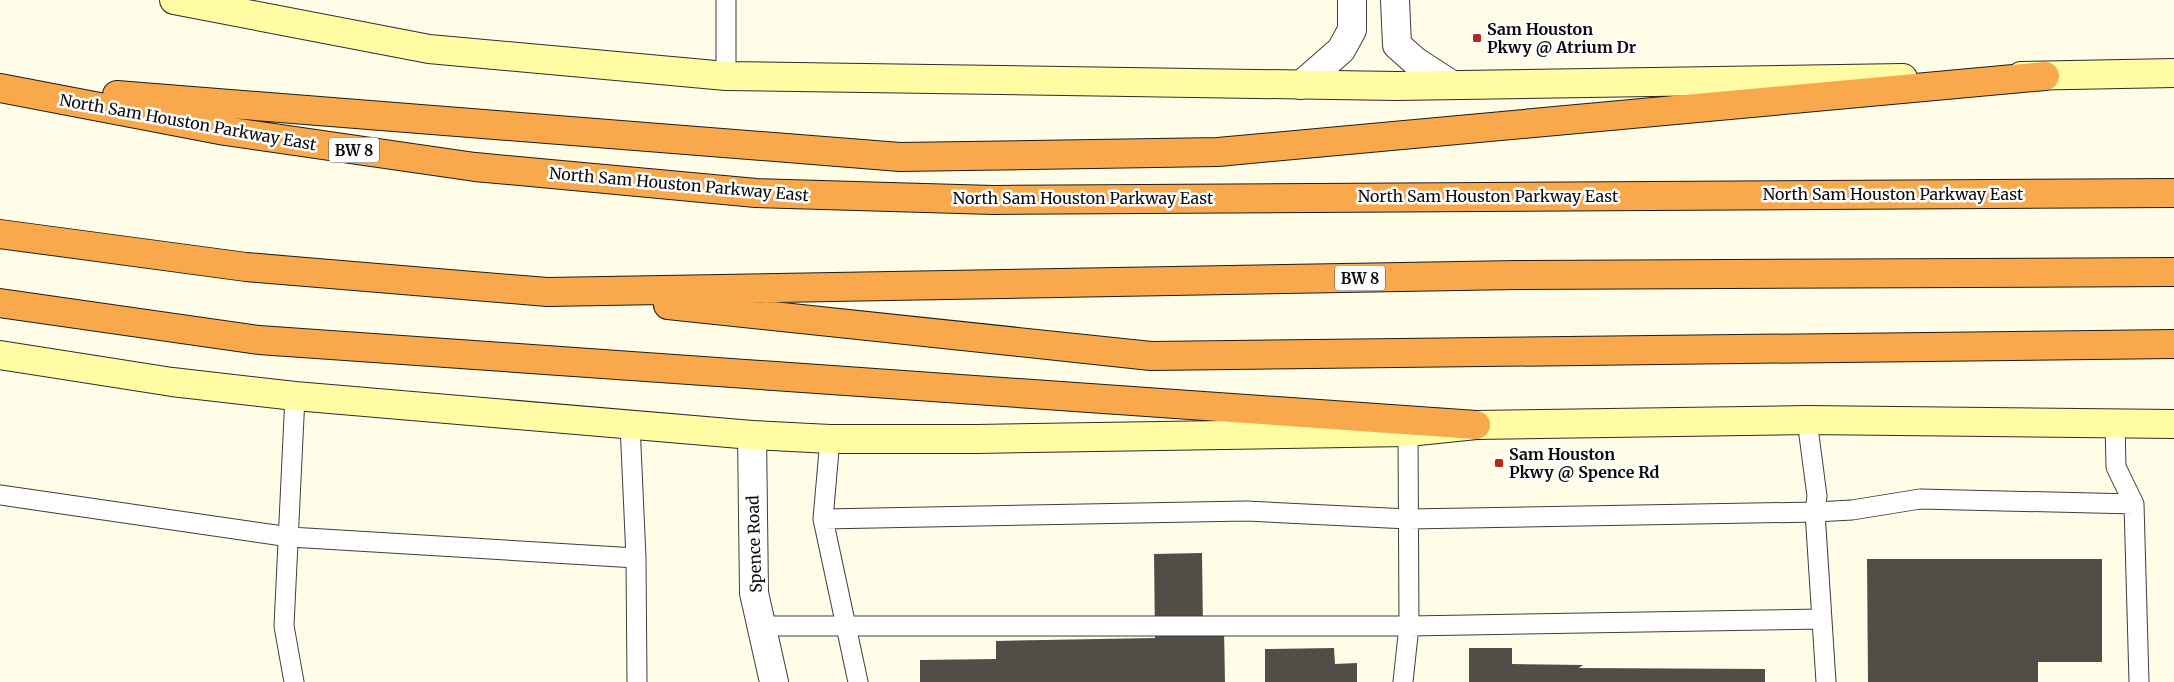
<svg xmlns="http://www.w3.org/2000/svg" width="2174" height="682" viewBox="0 0 2174 682" font-family="Merriweather,serif">
<style>
.building{fill:#534d47}
.lines{fill:none;stroke-linecap:round;stroke-linejoin:round}
.lane-casing{stroke:#3e3e3e;stroke-width:21}
.street-casing{stroke:#3e3e3e;stroke-width:30}
.secondary-casing{stroke:#2d2d2d;stroke-width:30}
.highway-casing{stroke:#1c1c1c;stroke-width:30}
.lane{stroke:#fff;stroke-width:19}
.street{stroke:#fff;stroke-width:28}
.secondary{stroke:#fffca3;stroke-width:28}
.highway{stroke:#f9a94c;stroke-width:28}
.poi-dot{fill:#be251f;stroke:#fff;stroke-width:2}
.labels{text-anchor:middle;dominant-baseline:central;stroke-width:5;stroke-linejoin:round;paint-order:stroke}
.shield{fill:#fff;stroke:#545454;stroke-width:1}
.shield-label{font-size:15px;font-weight:bold;fill:#0b0b0b}
.poi-label{font-size:16px;font-weight:bold;fill:#0b0b0b;stroke:#fff;text-anchor:start}
.street-label{font-size:16px;fill:#0b0b0b;stroke:#fff}
</style>
<rect width="100%" height="100%" fill="#fffce8"/>
<path class="building" d="M1202,553L1203,628H1224L1225,682H920V660L996,659V641L1155,638L1154,554Z
M1867,559H2102V662H2038V682H1868Z
M1334,648L1335,664L1357,663V682H1265V649Z
M1469,648H1512V664L1583,665L1579,668L1765,669V682H1469Z"/>
<g class="lines">
<defs>
<path id="lane" d="M726,0V76
M630,424L636,558L637,682
M2115,424L2116,467L2134,504L2139,682
M830,439L823,519L858,682
M0,495L290,537L636,558
M823,519L1247,511L1408,519L1815,512L1817,496L1807,420
M761,626H1409L1822,619
M294,682L284,626L295,396
M1403,682L1409,626L1408,432
M1826,682L1815,512L1852,510L1920,499L2134,504"/>
<path id="street" d="M1395,0L1397,45L1415,61L1452,85
M1301,85L1341,50L1352,30V0
M752,435L754,593L774,682"/>
<path id="secondary" d="M174,0L429,49L726,76L1397,86L1903,78
M2021,76L2174,73
M0,355L172,382L295,396L752,435L830,439H977L1408,432L1476,425L1807,420L2174,424"/>
<path id="highway" d="M0,88L225,131L475,167L756,193L993,200L2174,193
M117,95L900,157L1218,152L2045,76
M0,234L246,267L547,292L1517,275L2174,272
M0,303L259,340L1476,425
M668,305L1151,356L2174,344"/>
</defs>
<use href="#lane" class="lane-casing"/>
<use href="#street" class="street-casing"/>
<use href="#secondary" class="secondary-casing"/>
<use href="#highway" class="highway-casing"/>
<use href="#lane" class="lane"/>
<use href="#street" class="street"/>
<use href="#secondary" class="secondary"/>
<use href="#highway" class="highway"/>
</g>
<g class="poi-dot">
<rect x="1472" y="33" width="10" height="10" rx="2.5"/>
<rect x="1494" y="458" width="10" height="10" rx="2.5"/>
</g>
<g class="labels">
<g class="shield">
<rect x="329" y="137.5" width="50" height="25" rx="4"/>
<rect x="1335" y="265.5" width="50" height="25" rx="4"/>
</g>
<g class="shield-label">
<text x="354" y="150">BW 8</text>
<text x="1360" y="278">BW 8</text>
</g>
<g class="poi-label">
<text x="1487" y="29">Sam Houston<tspan x="1487" dy="18">Pkwy @ Atrium Dr</tspan></text>
<text x="1509" y="454">Sam Houston<tspan x="1509" dy="18">Pkwy @ Spence Rd</tspan></text>
</g>
<g class="street-label">
<text transform="translate(188 122) rotate(10)">North Sam Houston Parkway East</text>
<text transform="translate(679 184) rotate(5)">North Sam Houston Parkway East</text>
<text x="1893" y="194">North Sam Houston Parkway East</text>
<text x="1488" y="196">North Sam Houston Parkway East</text>
<text x="1083" y="198">North Sam Houston Parkway East</text>
<text transform="translate(754 544) rotate(-92)">Spence Road</text>
</g>
</g>
</svg>
